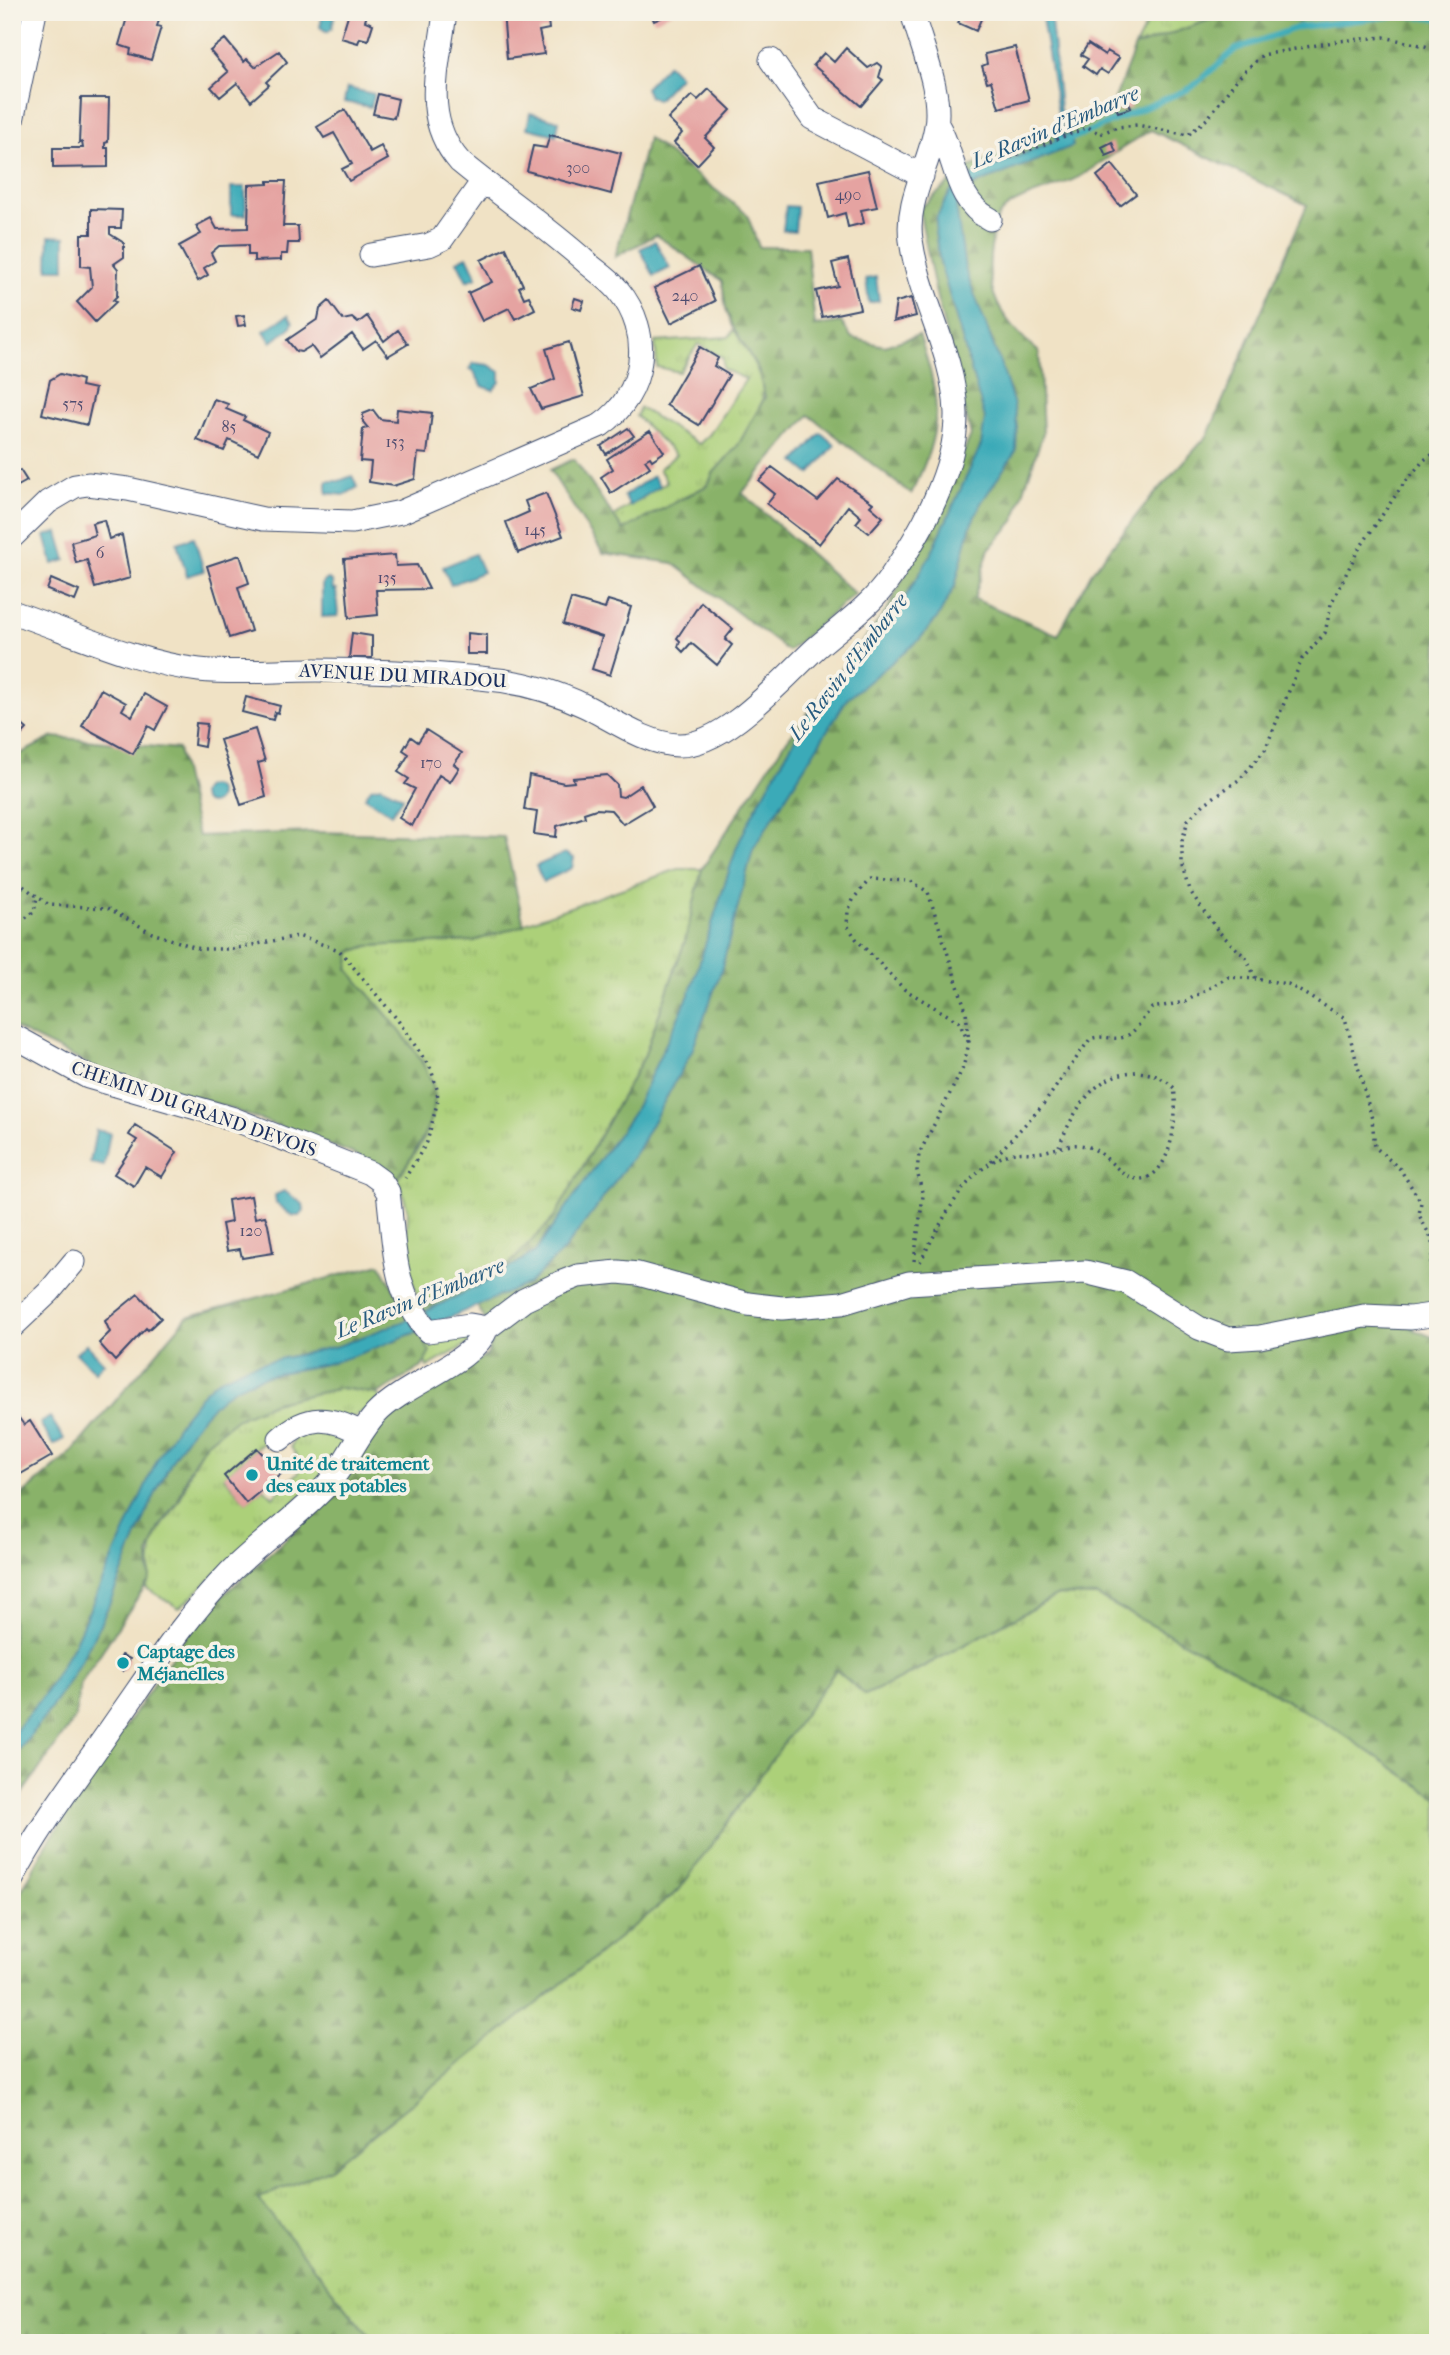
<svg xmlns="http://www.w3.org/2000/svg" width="1450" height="2355" viewBox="0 0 1450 2355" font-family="'IM FELL French Canon',serif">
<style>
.grass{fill:url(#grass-tufts);stroke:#64806c;stroke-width:2}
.forest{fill:url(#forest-firs);stroke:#527064;stroke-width:2;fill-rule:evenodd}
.water{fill:#3aaab8;stroke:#2a6c8b;stroke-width:2}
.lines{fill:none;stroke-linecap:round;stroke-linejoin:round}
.stream{stroke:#3aaab8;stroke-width:6}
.building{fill:#e5a3a1}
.minor-casing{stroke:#3b4a6d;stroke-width:25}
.path{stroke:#3b4a6d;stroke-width:3.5;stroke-dasharray:2 5;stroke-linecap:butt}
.minor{stroke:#fff;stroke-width:23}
.culture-dot{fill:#0f9aa8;stroke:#f7f3e8;stroke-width:2.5}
.labels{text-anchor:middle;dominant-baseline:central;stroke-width:7;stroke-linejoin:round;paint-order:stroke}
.number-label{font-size:16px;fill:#4e4c6f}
.street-label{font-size:19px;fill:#1b2f5e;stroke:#f7f3e8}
.culture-label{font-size:19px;font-weight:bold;fill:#0d838f;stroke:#f7f3e8;text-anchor:start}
.water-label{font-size:21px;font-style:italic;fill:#265a7e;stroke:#f7f3e8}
</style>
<defs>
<pattern id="grass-tufts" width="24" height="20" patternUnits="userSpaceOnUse" patternTransform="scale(1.75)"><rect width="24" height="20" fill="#acd079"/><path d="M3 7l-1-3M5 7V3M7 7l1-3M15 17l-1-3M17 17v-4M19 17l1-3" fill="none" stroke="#93b36b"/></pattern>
<pattern id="forest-firs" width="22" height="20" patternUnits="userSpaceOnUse" patternTransform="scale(1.75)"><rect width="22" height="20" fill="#89b269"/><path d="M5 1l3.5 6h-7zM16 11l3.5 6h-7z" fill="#6f915a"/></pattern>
</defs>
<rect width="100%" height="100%" fill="#f7f3e8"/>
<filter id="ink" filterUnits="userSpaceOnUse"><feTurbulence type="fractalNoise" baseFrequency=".0143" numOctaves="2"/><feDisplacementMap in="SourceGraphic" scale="14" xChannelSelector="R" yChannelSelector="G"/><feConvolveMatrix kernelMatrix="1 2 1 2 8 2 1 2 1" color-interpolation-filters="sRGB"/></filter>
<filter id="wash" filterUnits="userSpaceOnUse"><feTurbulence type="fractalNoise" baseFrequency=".00686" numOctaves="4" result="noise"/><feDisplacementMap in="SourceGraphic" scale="28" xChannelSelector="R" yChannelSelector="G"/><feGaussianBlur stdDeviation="1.57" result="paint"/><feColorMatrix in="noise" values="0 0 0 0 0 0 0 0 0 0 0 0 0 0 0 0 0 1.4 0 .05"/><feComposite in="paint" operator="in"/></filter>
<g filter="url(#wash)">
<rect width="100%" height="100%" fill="#f0e2c5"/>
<path class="grass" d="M12,12H23L12,81Z
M1153,12H1231L1135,47Z
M734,329C765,380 779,399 734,450C724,462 714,471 708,485L622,531L613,516L667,482L659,469L676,455L636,416L640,408L699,444L709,435L746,379L723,369V358L698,344L679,372L657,367L655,342L729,337Z
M678,869H702L685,941L644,1057L554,1218L498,1276L420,1302L406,1264L408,1211L398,1178L424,1139L423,1062L348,969L351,952L368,946L474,941Z
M468,1333L475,1340L427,1367L418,1342L451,1339Z
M342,1388L377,1394L382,1399L354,1417L289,1420L224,1477L246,1502L264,1488L273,1497L299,1472L300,1462L291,1447L295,1435L334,1429L346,1445L326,1473L179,1608L146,1588C154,1573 148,1557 154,1542C160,1526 171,1515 179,1501C189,1482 191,1460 206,1443C241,1406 295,1396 342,1388Z
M1058,1595L1097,1596L1218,1660L1340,1732L1438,1798V2343H375L315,2270L12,2343V2322L258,2199L329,2168L679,1890L836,1669L865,1694L900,1679Z"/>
<path class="forest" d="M1231,12H1438V1315L1412,1329L1438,1339V1798L1340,1732L1218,1660L1097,1596L1058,1595L900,1679L865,1695L836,1670L679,1890L329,2169L258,2199L375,2343H12V1908L47,1844L198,1618L317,1511L350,1473L381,1422L393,1410L487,1355L494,1337L474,1300L425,1316L420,1302L498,1276L554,1218L644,1057L685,941L702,869L781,748L887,610L942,502L971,435L935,290L919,209L967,168L1110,111L1135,47ZM1151,130L1307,205L1208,435L1144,506L1091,573L1058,635L974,599L989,549L1014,521L1043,433L1039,352C1002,321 982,292 992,242C993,232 995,219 1002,212C1016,196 1065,187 1084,174C1106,159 1128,144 1151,130Z
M648,138L747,214L759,247H807L815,326L841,322L852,338L884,346L919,335C942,401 943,430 911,494L809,415L742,493L855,594L788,651L673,563L603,553L550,470L574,459L623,530L708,485L713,473L737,447L765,397L758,369L734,329L726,309L722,281L656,235L615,257Z
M53,737L178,749L198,836L317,832L504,837L524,925L474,941L368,946L351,952L348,969C371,998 428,1056 434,1091C439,1118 412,1157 398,1178L357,1155L226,1107L116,1078L12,1027V758Z
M380,1264L430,1352L422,1367L377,1394L342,1388L275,1402L238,1418L205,1444L188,1473L179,1500L160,1527L149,1553L150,1579L80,1684L75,1718L12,1808V1504L71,1453L187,1317Z"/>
<path class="water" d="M319,12H335L332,28L327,32L320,27L322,18Z
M1041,12H1050L1063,137L1070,134L1073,146L977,184L967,190L956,206L965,269L1002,368L1013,402L1017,427L1016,451L981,503L970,527L955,586L938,617L918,641L847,699L753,849L721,971L692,1051L638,1149L599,1204L563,1251L528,1284L432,1325L426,1311L486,1282L535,1252L633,1113L689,995L737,846L753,813L809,714L865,643L904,600L930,556L981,445L985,418L940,263L935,233L937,216L951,191L970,176L1055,141L1058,113Z
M668,64L680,76L657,100L649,96L645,88Z
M347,88L374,94L371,107L344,102Z
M530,113L559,121L556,135L527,128Z
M231,187H245L246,215H231Z
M786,206L797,207L795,231L783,230Z
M49,236L65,237V269H48Z
M655,241L670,268L654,276L640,249Z
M467,256L477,277L467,281L457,261Z
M876,277L879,301L869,303L866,279Z
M288,315L293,322L290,328L271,342L264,331Z
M474,363L489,365L500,372V382L493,390L482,386L473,370L470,369Z
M821,433L835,445L810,474L795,462Z
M352,476L358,487L344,495L327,493V481H339Z
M653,476L660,486L630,506L624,496Z
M58,532L66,560L53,564L45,536Z
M194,537L204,571L187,576L177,543Z
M475,554L483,572L451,585L443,567Z
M328,579L332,581L333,590H336L338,616L322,617V583Z
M201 795a9 9 0 1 1 18 0a9 9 0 1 1-18 0Z
M381,786L403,797L391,814L365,797L371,788Z
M565,853L574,858L572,868L543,882L536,866Z
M96,1130L110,1133L104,1166L90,1163Z
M284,1191L303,1204L304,1210L300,1216H292L276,1203L275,1195Z
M410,1319L417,1332C391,1341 365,1353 337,1361C303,1371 262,1371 231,1391C165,1435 135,1551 102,1620C78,1670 49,1716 12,1758V1735L44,1695L74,1644L158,1458L179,1423L204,1392L216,1381L247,1366L338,1346Z
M86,1344L104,1363L95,1372L76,1353Z
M50,1417L64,1439L53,1445L40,1423Z"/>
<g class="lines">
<path class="stream" d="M1064,142L1191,88L1236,49L1299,27L1401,15L1438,18"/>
</g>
<g id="blocks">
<path class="building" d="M141,12H162L157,26L161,27L151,60L130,54L131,49L119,45L128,14L139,18Z
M349,12H368L365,21L373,24L368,40L360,38L358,43L341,38Z
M503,12H547L549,29L539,31L544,54L507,59Z
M650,12H674L654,21Z
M963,12H984L976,31L958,23Z
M225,39L244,62L247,59L255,67L279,51L287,62L266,82L269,85L251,101L237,83L220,97L211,87L228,72L210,51Z
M1088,44L1105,55L1107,51L1119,58L1108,74L1100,69L1096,75L1083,66L1088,59L1081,55Z
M1015,47L1029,100L999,108L991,81L987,82L982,66L987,64L985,54Z
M846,48L868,68L877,63L882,67L879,77L883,80L861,106L813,65L824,53L834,62Z
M709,89L731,110L705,138L714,147L697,165L674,143L682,133L668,119L692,95L698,100Z
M378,94L398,99L394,118L373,114Z
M1127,97L1131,108L1118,112L1114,102Z
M81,98H109L108,142L105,143V148H108V167L53,168V148H83L82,142L79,143Z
M345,110L370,152L381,146L388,159L349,181L342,169L352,164L334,133L324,138L317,127Z
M550,135L621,153L611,194L527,171L533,146L546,148Z
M1112,142L1116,152L1106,156L1102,147Z
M1112,164L1136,194L1120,206L1097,176Z
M868,170L877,207L861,210L864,223L848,227L845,213L828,218L819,181Z
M268,181H286L283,226H298L299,243H288L287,254H281V260L254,261V255H248V245L219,246L211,253L215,261L204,268L208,275L198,281L179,246L201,234L196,226L211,218L217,229L248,228L249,185L268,184Z
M91,209L122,210L121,228H110V234L124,243V257L114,264L118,269L117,296L113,300L116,302L95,322L77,302L92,287L90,267L81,266V234H91Z
M506,248L523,285L519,287L524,298L529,296L535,309L515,319L509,308L482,321L468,293L492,282L481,260Z
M848,259L860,309L822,317L816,291L838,286L832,263Z
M699,266L715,301L671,323L654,288Z
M575,298L584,301L581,310L572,307Z
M911,298L916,316L893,322L896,302Z
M329,301L343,320L352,318L358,323L367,316L384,341L398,330L408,344L388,356L376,340L363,349L352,334L320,358L311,346L301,352L296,351L287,340L318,319L320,309Z
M244,315L246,325L238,326L236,316Z
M569,342L584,396L541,409L531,389L555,379L546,349Z
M700,347L718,358L714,366L729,375L699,425L666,405Z
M60,374L82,380L81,386L95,389L87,425L42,414L50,380Z
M214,399L228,404L226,409L245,417L243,420L268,432L258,454L229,440L224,451L197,440Z
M397,409L432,413L427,454L418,453L415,479L393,486L369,482L371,462L360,461L363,429L368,428L363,422V414L373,410L380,419L396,421Z
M628,428L634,436L606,454L601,446Z
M650,431L664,452L652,460L650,457L645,460L650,467L611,493L601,477L613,469L607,459Z
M772,467L818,501L838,479L873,503L870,506L883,517L869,533L856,523L861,517L848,506L819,544L767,504L775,494L759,481Z
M20,470L27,481L18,486L12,475Z
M546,493L563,536L518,553L506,522L529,512L525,501Z
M104,520L109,539L122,535L130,578L95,588L87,560L76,563L71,542L95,535L92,523Z
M240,555L249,583L238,587L251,631L229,638L207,566Z
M395,555L396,566L417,565L429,589L376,590L378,615L349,618L344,559Z
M51,579L79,591L75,601L47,590Z
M571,599L605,609L608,600L631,607L610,675L592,669L602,637L563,624Z
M701,602L733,629L725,639L732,645L717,665L691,643L683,652L678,647L680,641L677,638Z
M352,633L372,636V658H349Z
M467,633L487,635V654H467Z
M101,689L126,703L122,710L132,716L144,694L167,707L155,730L148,726L133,754L82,726Z
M246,697L280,706L278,713L275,712L273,720L242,712Z
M12,716L27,729L12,745Z
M196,723L207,724L204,747L194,745Z
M255,729L265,761L258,763L266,797L241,805L220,740Z
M426,730L462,753L454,764L459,768L450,782L439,775L412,826L399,818L415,789L405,784L409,779L398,772L409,754L403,750L411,737L418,742Z
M529,775L564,783L574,782L573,778L607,775L617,785L618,796L623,797L641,785L653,806L623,824L611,810L596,809L584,813L585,817L557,826L556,837L534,834L537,812L524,810Z
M135,1125L177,1152L162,1177L145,1167L134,1186L114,1174L137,1140L129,1135Z
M251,1196L255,1218L265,1216L268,1224L273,1253L242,1258L240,1249L227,1251L222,1224L231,1222L228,1200Z
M138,1294L161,1318L148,1330L146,1328L115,1361L99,1343L110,1332L105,1321Z
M19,1418L24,1425L30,1421L52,1456L12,1479V1423Z
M257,1448L281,1474L246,1503L224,1476Z
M122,1655L130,1659L123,1671L116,1666Z"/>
</g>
</g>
<g filter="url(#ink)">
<use href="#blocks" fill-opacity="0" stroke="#3b4a6d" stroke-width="2"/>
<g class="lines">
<defs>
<path id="minor" d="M771,60L812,118L922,176
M12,121L35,12
M937,124C956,155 954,202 990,219
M371,255L429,245L442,239L483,181
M12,537L48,502L75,486L88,484L128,489L263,519L352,522L401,512L601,425C646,394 654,333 618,290C609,279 596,271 586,262C546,226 501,196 460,162C420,117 439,66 445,12
M12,612C71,632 138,663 199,670C238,674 277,670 316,670C371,670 426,673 480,678C517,681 552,690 585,706C613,720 647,744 678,745C726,746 783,678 816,648C841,626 871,606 890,578C921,532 957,470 956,413C954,352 919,299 911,240C905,200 930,165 936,126C942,91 921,46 912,12
M12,1035L88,1077L231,1118L370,1173L381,1181L388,1192C395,1245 391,1288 428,1331L470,1325L487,1328
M12,1327L49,1292L74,1262
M487,1328L524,1300L560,1283L578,1276L618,1272L638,1274L748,1304L782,1308L842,1303L909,1283L1085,1272L1126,1282L1199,1328L1228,1339L1260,1337L1364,1316L1410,1318L1438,1314
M280,1439C307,1414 330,1416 361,1433
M12,1879C40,1825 79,1775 114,1724C151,1672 185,1618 230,1572C261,1541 298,1517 328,1484C347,1462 357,1435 376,1414C405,1383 474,1363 487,1328"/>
</defs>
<use href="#minor" class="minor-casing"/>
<path class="path" d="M978,170L1088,127L1100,134L1117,127L1137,125L1188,135L1208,118L1237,79L1262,55L1339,41L1384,37L1438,49
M1438,451L1424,460L1402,486L1357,552L1331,604L1325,633L1302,659L1265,750L1240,779L1204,804L1188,820L1182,841V864L1190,891L1218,931L1246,958L1256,979L1288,984L1345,1018L1372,1119L1375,1147L1400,1169L1421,1202L1419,1215L1431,1238L1434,1250L1431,1263L1438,1284
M12,878L49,905L108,908L152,933L200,949H232L298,936L339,950L397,1019L431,1069L437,1089L438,1100L427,1142L405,1178
M12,921L24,919L34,912L37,897
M991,1161L1043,1105L1090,1039C1103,1034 1112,1041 1124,1037C1135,1034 1144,1016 1152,1008L1185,1002L1228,977L1256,979
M914,1261L923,1196L917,1171L919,1154L963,1068L969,1043L966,1011L928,892L911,881L870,879L854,898L848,911L847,925L857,940L904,989L959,1022L969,1043
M920,1262C941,1224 965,1167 1010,1154C1021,1151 1032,1154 1042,1152C1058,1149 1073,1141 1089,1147C1107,1153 1120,1178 1138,1179C1173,1180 1178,1111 1174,1088C1163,1077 1149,1072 1134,1072C1093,1074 1073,1113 1059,1146"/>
<use href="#minor" class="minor"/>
</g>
</g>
<g class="culture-dot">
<circle cx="252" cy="1475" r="7"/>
<circle cx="123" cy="1663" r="7"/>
</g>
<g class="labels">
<g class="number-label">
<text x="578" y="167">300</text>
<text x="848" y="194">490</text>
<text x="685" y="295">240</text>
<text x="73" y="403">575</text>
<text x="229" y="426">85</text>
<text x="395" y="441">153</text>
<text x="535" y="529">145</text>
<text x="100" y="552">6</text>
<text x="387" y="577">135</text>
<text x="431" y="762">170</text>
<text x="251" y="1230">120</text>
</g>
<g class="street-label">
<text transform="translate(403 676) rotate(3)">AVENUE DU MIRADOU</text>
<text transform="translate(194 1109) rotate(19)">CHEMIN DU GRAND DEVOIS</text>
</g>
<g class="culture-label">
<text x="266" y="1464">Unité de traitement<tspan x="266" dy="22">des eaux potables</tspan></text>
<text x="137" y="1652">Captage des<tspan x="137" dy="22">Méjanelles</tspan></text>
</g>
<g class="water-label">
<text transform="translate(1055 127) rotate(-23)">Le Ravin d'Embarre</text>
<text transform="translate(848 667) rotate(-52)">Le Ravin d'Embarre</text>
<text transform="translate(420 1298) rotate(-22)">Le Ravin d'Embarre</text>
</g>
</g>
<rect width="1450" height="2355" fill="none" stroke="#f7f3e8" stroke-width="42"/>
</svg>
